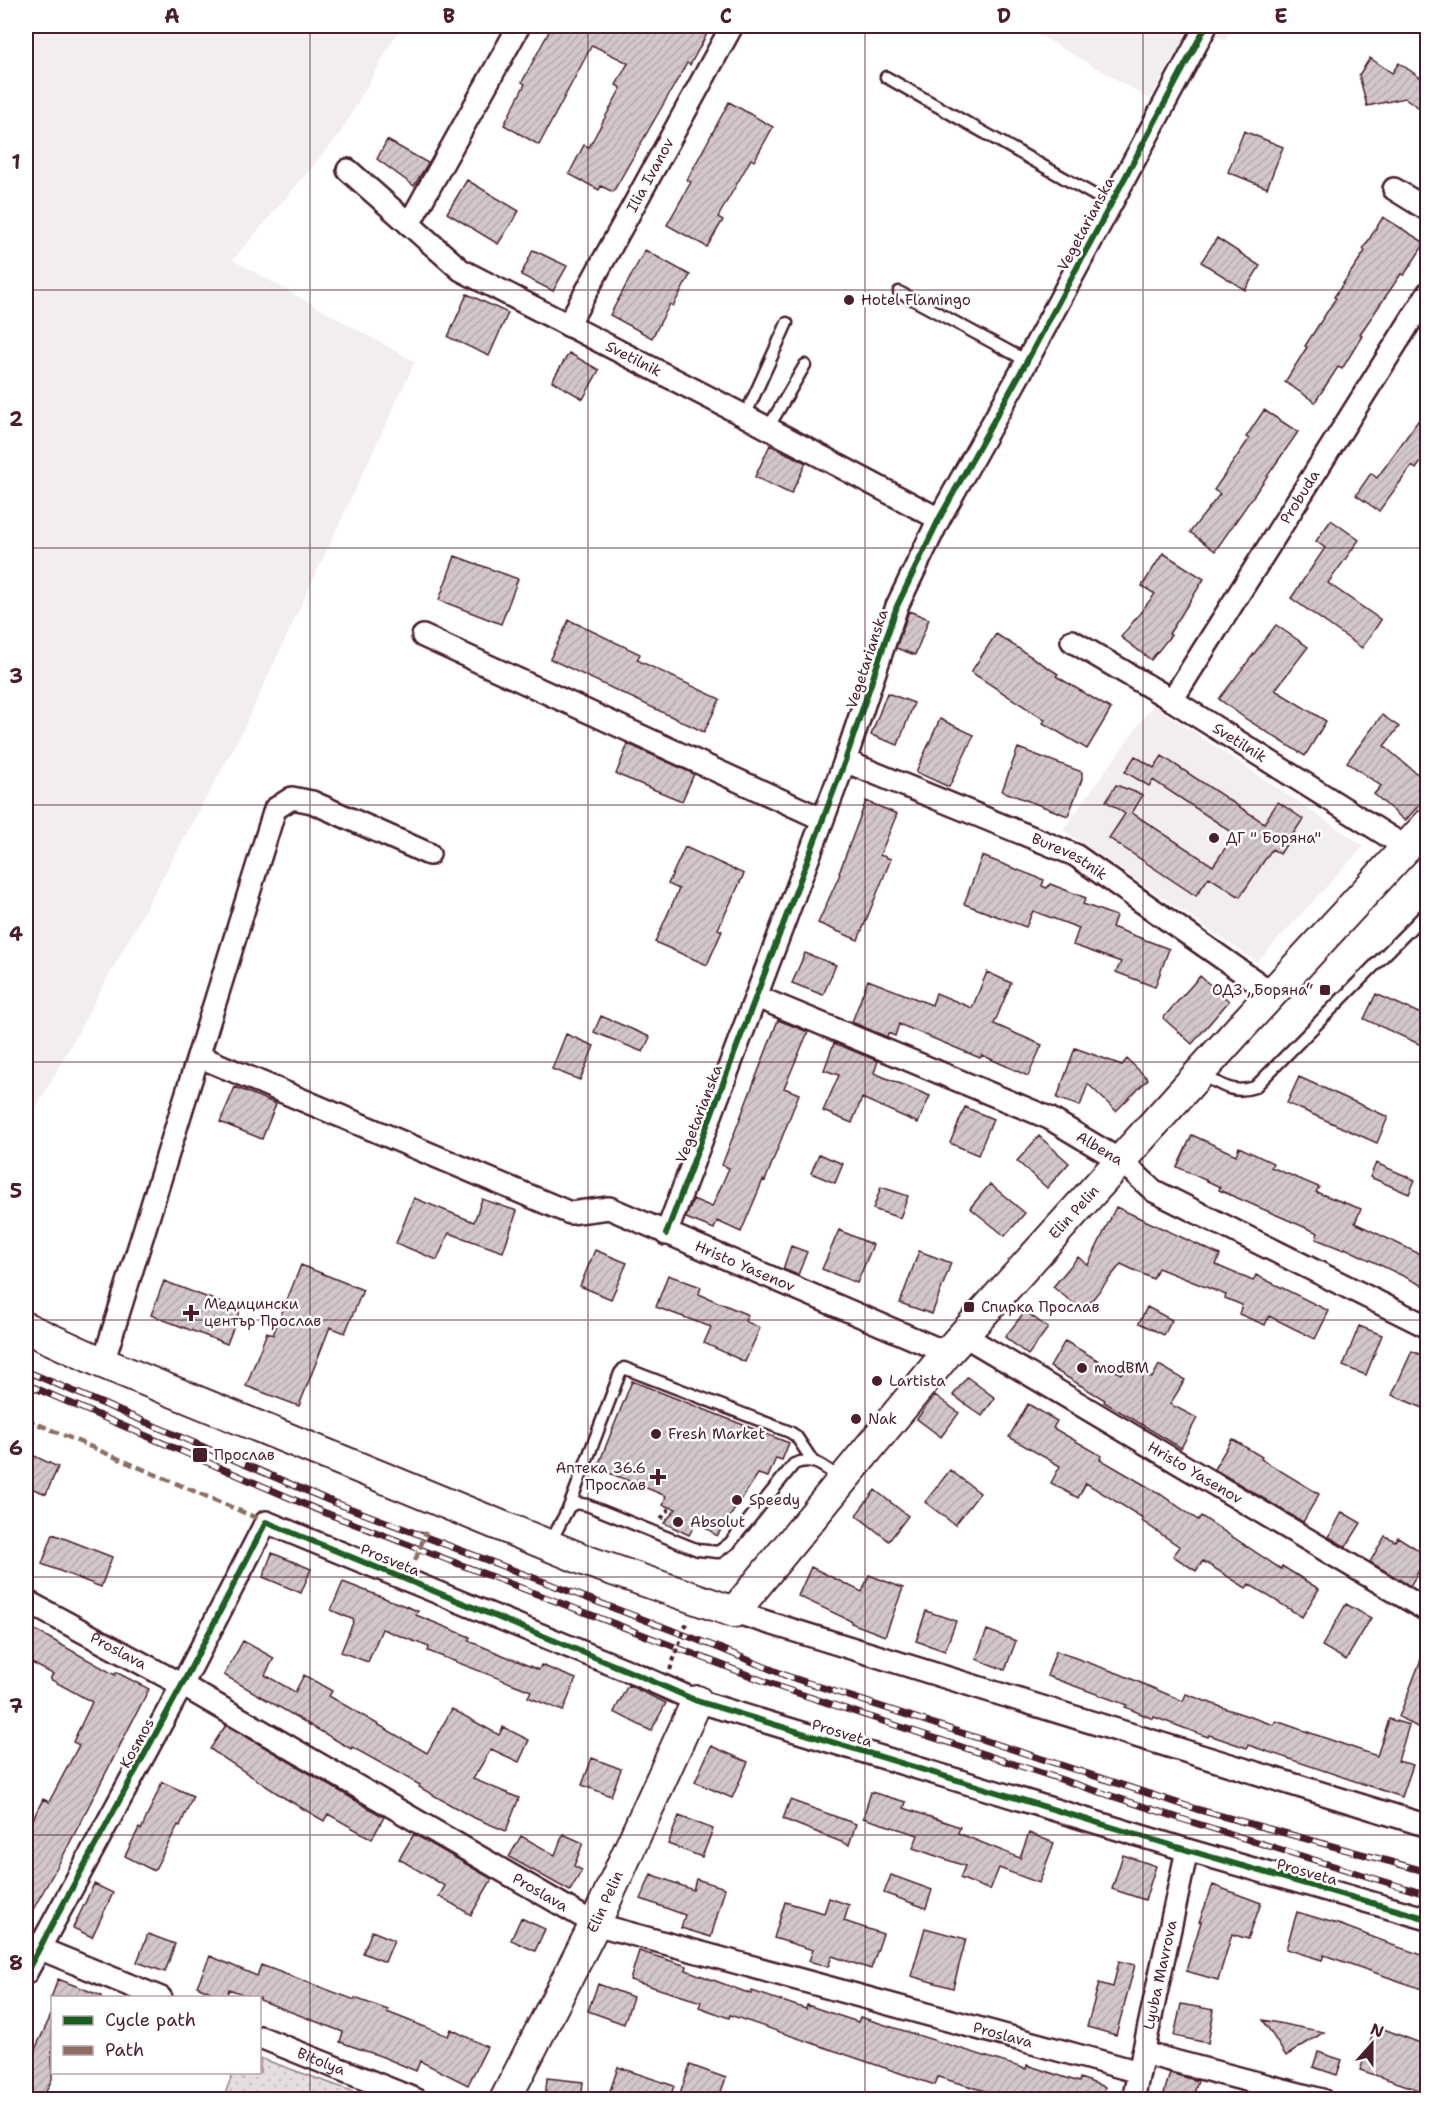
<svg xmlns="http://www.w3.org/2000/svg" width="1453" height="2125" viewBox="0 0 1453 2125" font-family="'Shantell Sans',sans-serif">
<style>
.built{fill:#f2eeef}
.grass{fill:url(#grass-dots);stroke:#987e86;stroke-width:1.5}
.building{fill:url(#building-hatch);stroke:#4a1f2b;stroke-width:1.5}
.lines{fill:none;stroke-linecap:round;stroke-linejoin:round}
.lane-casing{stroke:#4a1f2b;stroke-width:15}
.street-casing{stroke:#4a1f2b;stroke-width:26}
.secondary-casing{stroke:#4a1f2b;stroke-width:34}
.path{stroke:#4a1f2b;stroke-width:4;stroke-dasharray:4.5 4.5;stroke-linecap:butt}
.lane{stroke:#fff;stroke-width:10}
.street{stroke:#fff;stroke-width:21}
.secondary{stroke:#fff;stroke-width:30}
.rail-casing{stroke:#4a1f2b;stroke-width:7}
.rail{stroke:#fff;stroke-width:4.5;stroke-dasharray:14;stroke-linecap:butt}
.path-bridge{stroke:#4a1f2b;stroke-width:4;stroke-dasharray:4.5 4.5;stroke-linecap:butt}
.quiet{stroke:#8d6e63;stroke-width:4.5;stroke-dasharray:9 4.5;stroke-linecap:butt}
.cycleway-casing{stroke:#fff;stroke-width:10}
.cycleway{stroke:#1b5e20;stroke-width:6}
.grid{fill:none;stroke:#4a1f2b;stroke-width:1.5;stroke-opacity:0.55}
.poi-dot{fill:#4a1f2b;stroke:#fff;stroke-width:2}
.labels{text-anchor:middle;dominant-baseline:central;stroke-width:5;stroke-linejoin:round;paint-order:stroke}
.street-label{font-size:15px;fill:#4a1f2b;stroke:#fff}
.poi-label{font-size:15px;fill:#4a1f2b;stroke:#fff;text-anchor:start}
.neatline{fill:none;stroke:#4a1f2b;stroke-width:2}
.grid-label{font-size:20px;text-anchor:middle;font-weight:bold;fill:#4a1f2b}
</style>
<defs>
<pattern id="grass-dots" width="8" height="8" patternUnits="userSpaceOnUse" patternTransform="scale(1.5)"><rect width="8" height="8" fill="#e5dee0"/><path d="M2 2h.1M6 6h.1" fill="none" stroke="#c6bec0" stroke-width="1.8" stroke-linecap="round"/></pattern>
<pattern id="building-hatch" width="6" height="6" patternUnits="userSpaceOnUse" patternTransform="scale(1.5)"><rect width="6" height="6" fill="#d2c7cb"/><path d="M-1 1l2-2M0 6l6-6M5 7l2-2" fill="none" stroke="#b6aaae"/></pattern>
</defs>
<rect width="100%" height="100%" fill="#fff"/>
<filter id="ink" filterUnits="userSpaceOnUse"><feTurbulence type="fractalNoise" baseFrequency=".0167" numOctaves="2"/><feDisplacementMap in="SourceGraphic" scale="12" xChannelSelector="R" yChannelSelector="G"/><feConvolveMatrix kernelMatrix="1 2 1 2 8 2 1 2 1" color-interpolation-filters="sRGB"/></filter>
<g filter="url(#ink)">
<path class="built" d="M26,26H401L340,134L233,260L415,362L239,738L26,1127Z
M1024,26H1191L1150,99Z
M1198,26H1233L1225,40Z
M1153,705L1364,846L1257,962L1063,830Z"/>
<path class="grass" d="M260,2058L374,2099H223L233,2073L260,2072Z"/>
<path class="building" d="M552,26H697L708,32L690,65L687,63L613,192L601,186L599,190L569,174L584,145L589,147L621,88L616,85L628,63L592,45L539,145L504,125L525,84L522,82Z
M1370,58L1392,73L1399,63L1428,83V114L1405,98L1367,106L1359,75Z
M729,102L773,127L754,161L751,159L718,217L723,220L707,247L667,225L691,182L687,180Z
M1244,131L1283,147L1267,188L1228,172Z
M387,140L428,163L414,186L377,159Z
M467,180L519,211L498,244L447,213Z
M1383,217L1425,243L1404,275L1401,274L1360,334L1362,336L1342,369L1338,367L1315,402L1285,382L1307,347L1305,346L1336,298L1334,297L1365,251L1363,249Z
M1217,238L1260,266L1245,290L1201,262Z
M533,250L567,266L553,291L521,275Z
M645,250L690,275L673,306L670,304L652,338L610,315Z
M467,294L508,313L489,356L448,337Z
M569,353L599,370L583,399L552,381Z
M1428,407V452L1416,469L1412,466L1379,511L1356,495L1371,473L1377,478Z
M1264,410L1298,432L1215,551L1190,532L1220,494L1214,490L1249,439L1246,437Z
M770,445L806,463L791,494L755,477Z
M1331,520L1359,540L1328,583L1381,620L1362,648L1291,598L1325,548L1316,541Z
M1163,553L1204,579L1169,634L1171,635L1151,660L1121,637L1155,594L1142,586Z
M455,556L518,579L501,624L439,600Z
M909,611L929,619L915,655L896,648Z
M569,620L640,654L637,660L720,699L704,732L550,659Z
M1276,625L1308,647L1275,690L1326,721L1305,756L1246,719L1219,699Z
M996,634L1058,674L1056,676L1111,709L1087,749L1043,723L1045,720L971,672Z
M887,693L914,703L898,745L871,735Z
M1382,715L1399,727L1384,746L1428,783V795L1405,821L1374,794L1381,786L1347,762Z
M940,719L974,735L949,787L916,772Z
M628,744L694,774L682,801L616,774Z
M1018,748L1082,772V779L1068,816L1002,791Z
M1135,756L1154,768L1162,756L1264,823L1278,802L1303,819L1280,854L1272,849L1240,897L1209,877L1196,896L1109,838L1125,814L1106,801L1116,785L1143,795L1132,813L1213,866L1235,834L1153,780L1149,786L1125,772Z
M866,801L897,814L880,855L891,859L858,940L818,923L840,874L839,873Z
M685,847L744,874L718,929L722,931L707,965L655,942L679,889L668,884Z
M982,856L1044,880L1042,886L1047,888L1050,884L1086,898L1083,904L1116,916L1112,927L1169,949L1155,987L1116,972L1121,962L1073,945L1079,928L1033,911L1026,927L964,904Z
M805,953L836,965L823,995L792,983Z
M987,972L1011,983L994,1024L1042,1045L1028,1076L982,1055L980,1058L899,1024L895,1036L888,1033L887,1037L852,1022L868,980L932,1005L936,993L972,1008Z
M1200,976L1229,1001L1192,1044L1163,1018Z
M1376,994L1428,1017V1048L1364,1019Z
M601,1016L650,1037L643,1052L594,1032Z
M778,1020L808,1032L784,1088L799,1094L765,1181L763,1180L741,1232L717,1221L714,1229L686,1218L693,1199L712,1207L729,1168L722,1165Z
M566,1034L594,1046L580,1080L552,1069Z
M834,1043L878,1061L874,1073L930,1096L918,1123L862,1098L852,1123L823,1111L839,1075L824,1070Z
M1075,1048L1122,1065L1127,1059L1148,1079L1116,1111L1088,1084L1080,1106L1057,1098Z
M1299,1077L1388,1117L1377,1143L1287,1103Z
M235,1087L276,1104L262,1139L220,1122Z
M965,1107L993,1119L978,1155L950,1143Z
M1192,1135L1236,1155L1239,1147L1273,1163L1271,1167L1319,1187L1316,1192L1361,1209L1355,1223L1428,1258V1288L1345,1248L1344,1250L1316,1239L1318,1233L1219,1190L1220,1187L1177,1167Z
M1039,1136L1069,1163L1047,1188L1017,1161Z
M819,1154L843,1164L835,1183L811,1173Z
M1376,1163L1415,1180L1409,1194L1370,1177Z
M990,1184L1025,1213L1005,1236L970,1208Z
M881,1187L908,1196L900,1218L873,1209Z
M414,1198L474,1222L482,1199L517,1211L503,1252L449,1233L437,1260L396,1243Z
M1116,1207L1220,1255L1216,1265L1253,1281L1256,1275L1329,1311L1315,1339L1269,1316L1265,1325L1239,1314L1242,1305L1225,1298L1226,1295L1158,1268L1153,1279L1121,1264L1083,1311L1053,1287L1078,1257L1088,1265Z
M839,1230L873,1245L857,1283L822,1269Z
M791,1246L807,1252L798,1275L783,1269Z
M595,1250L627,1263L611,1299L580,1286Z
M919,1251L951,1263L932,1314L900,1303Z
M301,1265L363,1290L345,1333L330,1327L299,1406L246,1386L267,1332L273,1335Z
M668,1275L701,1287L699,1294L748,1315L745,1321L760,1328L745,1362L704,1343L711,1327L656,1307Z
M164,1281L240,1310L227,1344L151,1315Z
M1147,1307L1172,1320L1164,1335L1139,1323Z
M1025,1311L1048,1328L1028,1355L1005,1337Z
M1359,1326L1382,1335L1366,1375L1343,1366Z
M1065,1341L1121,1374L1127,1363L1152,1378L1159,1365L1185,1380L1170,1404L1197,1418L1181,1448L1104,1402L1105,1400L1050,1367Z
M1412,1351L1428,1358V1410L1392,1395Z
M967,1377L995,1398L982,1416L953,1395Z
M632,1381L789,1443L782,1460L776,1458L768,1477L758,1474L717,1536L697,1521L689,1535L664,1523L676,1509L663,1505L666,1496L597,1468Z
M935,1395L959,1413L941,1437L917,1419Z
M1028,1404L1057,1421L1053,1428L1102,1456L1100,1459L1160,1494L1198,1520L1201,1516L1281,1569L1282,1566L1319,1589L1302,1617L1249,1584L1246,1588L1203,1561L1196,1571L1173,1556L1180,1547L1142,1521L1143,1518L1086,1483L1078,1498L1051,1483L1060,1466L1009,1437Z
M1232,1439L1262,1457L1261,1459L1319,1494L1303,1522L1214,1469Z
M26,1452L58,1467L46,1494L26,1486Z
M950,1470L980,1493L955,1525L925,1502Z
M875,1490L908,1516L889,1541L856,1515Z
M1342,1512L1361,1523L1346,1547L1329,1537Z
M53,1534L112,1557L101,1587L42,1564Z
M1385,1536L1395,1541L1398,1537L1428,1556L1410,1586L1370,1562Z
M272,1553L311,1569L301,1593L263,1577Z
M811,1567L862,1592L869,1575L903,1588L885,1636L851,1623V1621L798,1596Z
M343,1582L418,1611L416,1615L470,1637L469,1641L539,1670L541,1665L576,1679L563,1711L528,1697L531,1691L428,1651L429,1647L382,1629L368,1662L341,1652L354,1620L331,1610Z
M1346,1604L1371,1618L1346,1660L1322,1646Z
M926,1611L956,1621L945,1651L916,1641Z
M26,1625L115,1675L116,1672L149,1689L62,1858L26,1922V1833L43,1799L49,1802L79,1745L73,1742L92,1702L50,1679L53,1674L26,1660Z
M987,1630L1016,1641L1005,1670L976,1659Z
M243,1641L274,1658L265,1675L295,1692L304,1675L332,1691L329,1696L427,1753L452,1709L499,1735L503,1727L529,1740L519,1762L491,1749L473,1779L519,1798L506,1831L472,1817L419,1787L420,1785L352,1747L351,1749L224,1675Z
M1426,1646L1428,1647V1733L1399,1717Z
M1056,1651L1120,1674L1183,1701L1186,1694L1227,1709L1274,1725L1276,1721L1377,1756L1389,1719L1409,1725L1398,1761L1413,1765L1402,1797L1248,1745L1247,1748L1209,1735L1208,1737L1154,1717L1153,1719L1125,1707L1127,1705L1047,1676Z
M628,1685L666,1703L651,1731L614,1712Z
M226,1725L384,1817L372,1839L328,1814L324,1821L283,1797L210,1749Z
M711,1746L748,1762L732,1798L695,1782Z
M592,1758L621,1769L611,1796L582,1785Z
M162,1782L193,1796L180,1826L178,1825L154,1871L125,1856L139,1828L141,1830Z
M871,1792L906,1802L904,1808L960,1827L958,1833L1020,1858L1029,1833L1054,1843L1039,1883L999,1868L990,1890L960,1878L965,1866L913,1848L918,1835L863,1818Z
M790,1800L856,1824L849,1845L783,1819Z
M679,1816L713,1829L702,1857L668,1844Z
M414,1834L492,1879L471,1915L439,1896L445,1886L399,1859Z
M563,1834L583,1843L574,1866L582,1870L570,1891L509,1857L521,1836L555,1855Z
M1123,1855L1156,1866L1145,1900L1112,1889Z
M651,1874L693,1890L696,1879L725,1888L711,1937L681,1928L685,1915L641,1899Z
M891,1875L932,1890L926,1908L884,1893Z
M94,1884L113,1893L92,1937L73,1928Z
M1213,1885L1261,1903L1248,1939L1232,1934L1218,1980L1186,1971L1201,1922H1199Z
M829,1898L849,1905L844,1921L883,1934L871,1969L832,1956L828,1967L809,1961L813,1950L774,1938L785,1902L824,1913Z
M1297,1912L1341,1925L1386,1942V1943L1428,1957V1972L1422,1989L1324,1955L1322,1960L1286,1949Z
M521,1918L545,1929L535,1951L511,1940Z
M925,1928L966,1939L953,1988L911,1976Z
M372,1931L394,1940L385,1962L363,1953Z
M148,1934L175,1944L165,1972L137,1962Z
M639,1951L687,1966L686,1970L751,1994L752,1991L806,2009L807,2005L858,2022L860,2017L1026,2069L1027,2065L1079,2082L1080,2078L1105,2087L1101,2100H1022L1003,2093L1002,2096L938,2077L935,2085L730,2015L729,2018L699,2007L701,2002L630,1980Z
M210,1956L257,1976L261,1965L355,2000V1998L388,2010L387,2012L448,2036L451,2029L487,2047L468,2085L420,2061L416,2071L383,2057L340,2042L343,2032L260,2000V1998H252L229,1989L226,1998H224L197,1986Z
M1119,1961L1135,1965L1116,2035L1087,2027L1099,1983L1113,1987Z
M58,1979L102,1996V1998H51Z
M598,1984L633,1997L624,2024L588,2011Z
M1181,2004L1214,2010L1208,2043L1174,2036Z
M52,2013V2079L42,2100H26V2069Z
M1263,2020L1324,2032L1286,2056Z
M1376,2026L1428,2046V2093L1360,2070Z
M1318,2052L1342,2060L1337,2075L1313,2067Z
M690,2065L726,2078L718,2100H694L680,2094Z
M618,2067L674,2086L669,2100H616L608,2097Z
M1170,2073L1198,2081L1192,2100H1162Z
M547,2078L583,2082L581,2100H545Z"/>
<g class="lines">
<defs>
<path id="lane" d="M886,77L1110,204
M899,292L1027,361
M745,416L787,323
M768,428L805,365
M1200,1073C1220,1084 1232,1095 1255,1087L1428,911
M569,1507L620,1373L624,1368L790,1432L796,1436L812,1460
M550,1543L569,1507L576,1503L587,1505L698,1550L718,1552L730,1543L794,1464C814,1455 826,1469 842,1480"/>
<g id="street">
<path id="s1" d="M348,170L461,270L745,416L939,519"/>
<path d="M1394,189L1428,210"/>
<path d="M409,224L519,26"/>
<path id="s2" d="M568,325L732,26"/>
<path d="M423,636L822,819"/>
<path id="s3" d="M1072,641L1172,700L1407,848"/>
<path id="s4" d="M1172,700L1428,293"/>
<path id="s5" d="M845,761L1075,855L1272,993"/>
<path id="s6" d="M757,997L1049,1118L1121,1161L1154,1191L1428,1327"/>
<path id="s7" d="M198,1056L570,1213L609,1208L947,1353"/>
<path d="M666,1234L845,761L897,606L939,519L1027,361L1206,26"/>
<path id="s8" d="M963,1335L1428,1611"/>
<path d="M103,1363L275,809L292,798L312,802L429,854"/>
<path id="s9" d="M26,1601L182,1685L595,1924L1139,2072"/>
<path d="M734,1612L1428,1826"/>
<path d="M26,1943L161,1998"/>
<path d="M26,1973L182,1685L266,1522L638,1675L697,1701L1187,1850L1428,1919"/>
<path id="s10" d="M260,2037L417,2100"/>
<path d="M1143,2053L1322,2100"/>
<path id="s11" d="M1133,2100L1187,1850"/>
</g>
<g id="secondary">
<path id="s12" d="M26,1328L103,1363L587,1561L734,1612L947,1353L1241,1027L1428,824"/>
<path id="s13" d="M505,2100L595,1924L697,1701"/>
</g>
</defs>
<use href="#lane" class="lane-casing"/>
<use href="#street" class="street-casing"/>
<use href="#secondary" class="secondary-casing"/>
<path class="path" d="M661,1519L670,1507"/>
<use href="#lane" class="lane"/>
<use href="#street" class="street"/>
<use href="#secondary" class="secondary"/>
<defs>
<path id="rail" d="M26,1371L328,1500L719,1648L787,1676L1196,1809L1428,1872
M26,1384L318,1510L782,1688L1185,1820L1428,1895"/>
</defs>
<use href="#rail" class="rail-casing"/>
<use href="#rail" class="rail"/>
<path class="path-bridge" d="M670,1670L688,1619"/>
<path class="quiet" d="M26,1419L266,1522
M415,1561L426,1532"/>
<defs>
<path id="cycleway" d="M666,1234L845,761L897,606L939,519L1027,361L1206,26
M26,1973L182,1685L266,1522L638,1675L697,1701L1187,1850L1428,1919"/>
</defs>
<use href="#cycleway" class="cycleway-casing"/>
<use href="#cycleway" class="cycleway"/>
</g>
</g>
<path class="grid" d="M310,26V2100M588,26V2100M865,26V2100M1143,26V2100M26,290H1428M26,548H1428M26,805H1428M26,1062H1428M26,1320H1428M26,1577H1428M26,1835H1428"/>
<g class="poi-dot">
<circle cx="849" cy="300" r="6"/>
<circle cx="1214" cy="838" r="6"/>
<rect x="1319" y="984" width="12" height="12" rx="3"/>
<rect x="963" y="1301" width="12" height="12" rx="3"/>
<path d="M188 1304h6v6h6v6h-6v6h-6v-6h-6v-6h6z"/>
<circle cx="1082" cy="1368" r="6"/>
<circle cx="877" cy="1381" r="6"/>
<circle cx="856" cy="1419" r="6"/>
<circle cx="656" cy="1434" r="6"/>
<rect x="192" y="1447" width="16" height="16" rx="3"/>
<path d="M655 1468h6v6h6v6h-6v6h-6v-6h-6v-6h6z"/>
<circle cx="737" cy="1500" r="6"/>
<circle cx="678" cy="1522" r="6"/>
</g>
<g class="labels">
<g class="street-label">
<text stroke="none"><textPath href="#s2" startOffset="171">Ilia Ivanov</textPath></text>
<text transform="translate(1086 224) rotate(-62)">Vegetarianska</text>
<text stroke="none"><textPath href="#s1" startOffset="345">Svetilnik</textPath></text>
<text stroke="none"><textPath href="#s4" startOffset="240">Probuda</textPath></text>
<text transform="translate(867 659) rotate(-72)">Vegetarianska</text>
<text stroke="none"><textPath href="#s3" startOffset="196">Svetilnik</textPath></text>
<text stroke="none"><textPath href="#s5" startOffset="244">Burevestnik</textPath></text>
<text transform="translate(699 1114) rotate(-69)">Vegetarianska</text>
<text stroke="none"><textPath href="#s6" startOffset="375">Albena</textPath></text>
<text stroke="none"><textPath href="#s12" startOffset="1288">Elin Pelin</textPath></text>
<text stroke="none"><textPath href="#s7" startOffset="591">Hristo Yasenov</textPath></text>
<text stroke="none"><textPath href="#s8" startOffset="270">Hristo Yasenov</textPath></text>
<text transform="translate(390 1560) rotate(22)">Prosveta</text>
<text stroke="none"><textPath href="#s9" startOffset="105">Proslava</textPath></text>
<text transform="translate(842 1733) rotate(17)">Prosveta</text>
<text transform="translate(137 1743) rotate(-61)">Kosmos</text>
<text transform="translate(1307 1872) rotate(16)">Prosveta</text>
<text stroke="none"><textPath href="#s9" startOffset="591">Proslava</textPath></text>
<text stroke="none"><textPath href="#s13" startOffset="222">Elin Pelin</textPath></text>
<text stroke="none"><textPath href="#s11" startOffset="128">Lyuba Mavrova</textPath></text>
<text stroke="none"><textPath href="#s9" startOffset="1077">Proslava</textPath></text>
<text stroke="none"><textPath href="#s10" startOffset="66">Bitolya</textPath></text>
</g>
<g class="poi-label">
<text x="861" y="300">Hotel Flamingo</text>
<text x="1226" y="838">ДГ " Боряна"</text>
<text x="1313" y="990" text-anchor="end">ОДЗ „Боряна“</text>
<text x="204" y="1304">Медицински<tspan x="204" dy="17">център Прослав</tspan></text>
<text x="981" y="1307">Спирка Прослав</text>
<text x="1094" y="1368">modBM</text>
<text x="889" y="1381">Lartista</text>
<text x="868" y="1419">Nak</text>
<text x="668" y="1434">Fresh Market</text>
<text x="214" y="1455">Прослав</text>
<text x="646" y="1468" text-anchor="end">Аптека 36.6<tspan x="646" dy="17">Прослав</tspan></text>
<text x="749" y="1500">Speedy</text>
<text x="690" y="1522">Absolut</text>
</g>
</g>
<rect width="1453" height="2125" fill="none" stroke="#fff" stroke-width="66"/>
<rect x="51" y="1996" width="210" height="78" fill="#ffffff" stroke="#b7a5aa" stroke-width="1.5"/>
<rect x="63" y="2016" width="30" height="9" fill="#1b5e20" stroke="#b7a5aa" stroke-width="1.5"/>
<text x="105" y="2026" font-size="18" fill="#4a1f2b">Cycle path</text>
<rect x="63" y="2046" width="30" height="9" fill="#8d6e63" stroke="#b7a5aa" stroke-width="1.5"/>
<text x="105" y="2056" font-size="18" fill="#4a1f2b">Path</text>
<g transform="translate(1372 2044) rotate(21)" stroke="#ffffff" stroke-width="4.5" paint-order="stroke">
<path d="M0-4.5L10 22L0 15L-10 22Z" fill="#4a1f2b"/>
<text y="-9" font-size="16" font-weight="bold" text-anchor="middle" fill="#4a1f2b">N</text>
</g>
<rect x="33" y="33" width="1387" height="2059" class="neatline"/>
<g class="grid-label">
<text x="172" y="23">A</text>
<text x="449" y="23">B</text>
<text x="726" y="23">C</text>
<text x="1004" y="23">D</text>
<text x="1281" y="23">E</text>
<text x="16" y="169">1</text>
<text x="16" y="426">2</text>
<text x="16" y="683">3</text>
<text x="16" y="941">4</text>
<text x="16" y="1198">5</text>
<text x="16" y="1455">6</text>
<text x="16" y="1713">7</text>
<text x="16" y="1970">8</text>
</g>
</svg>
